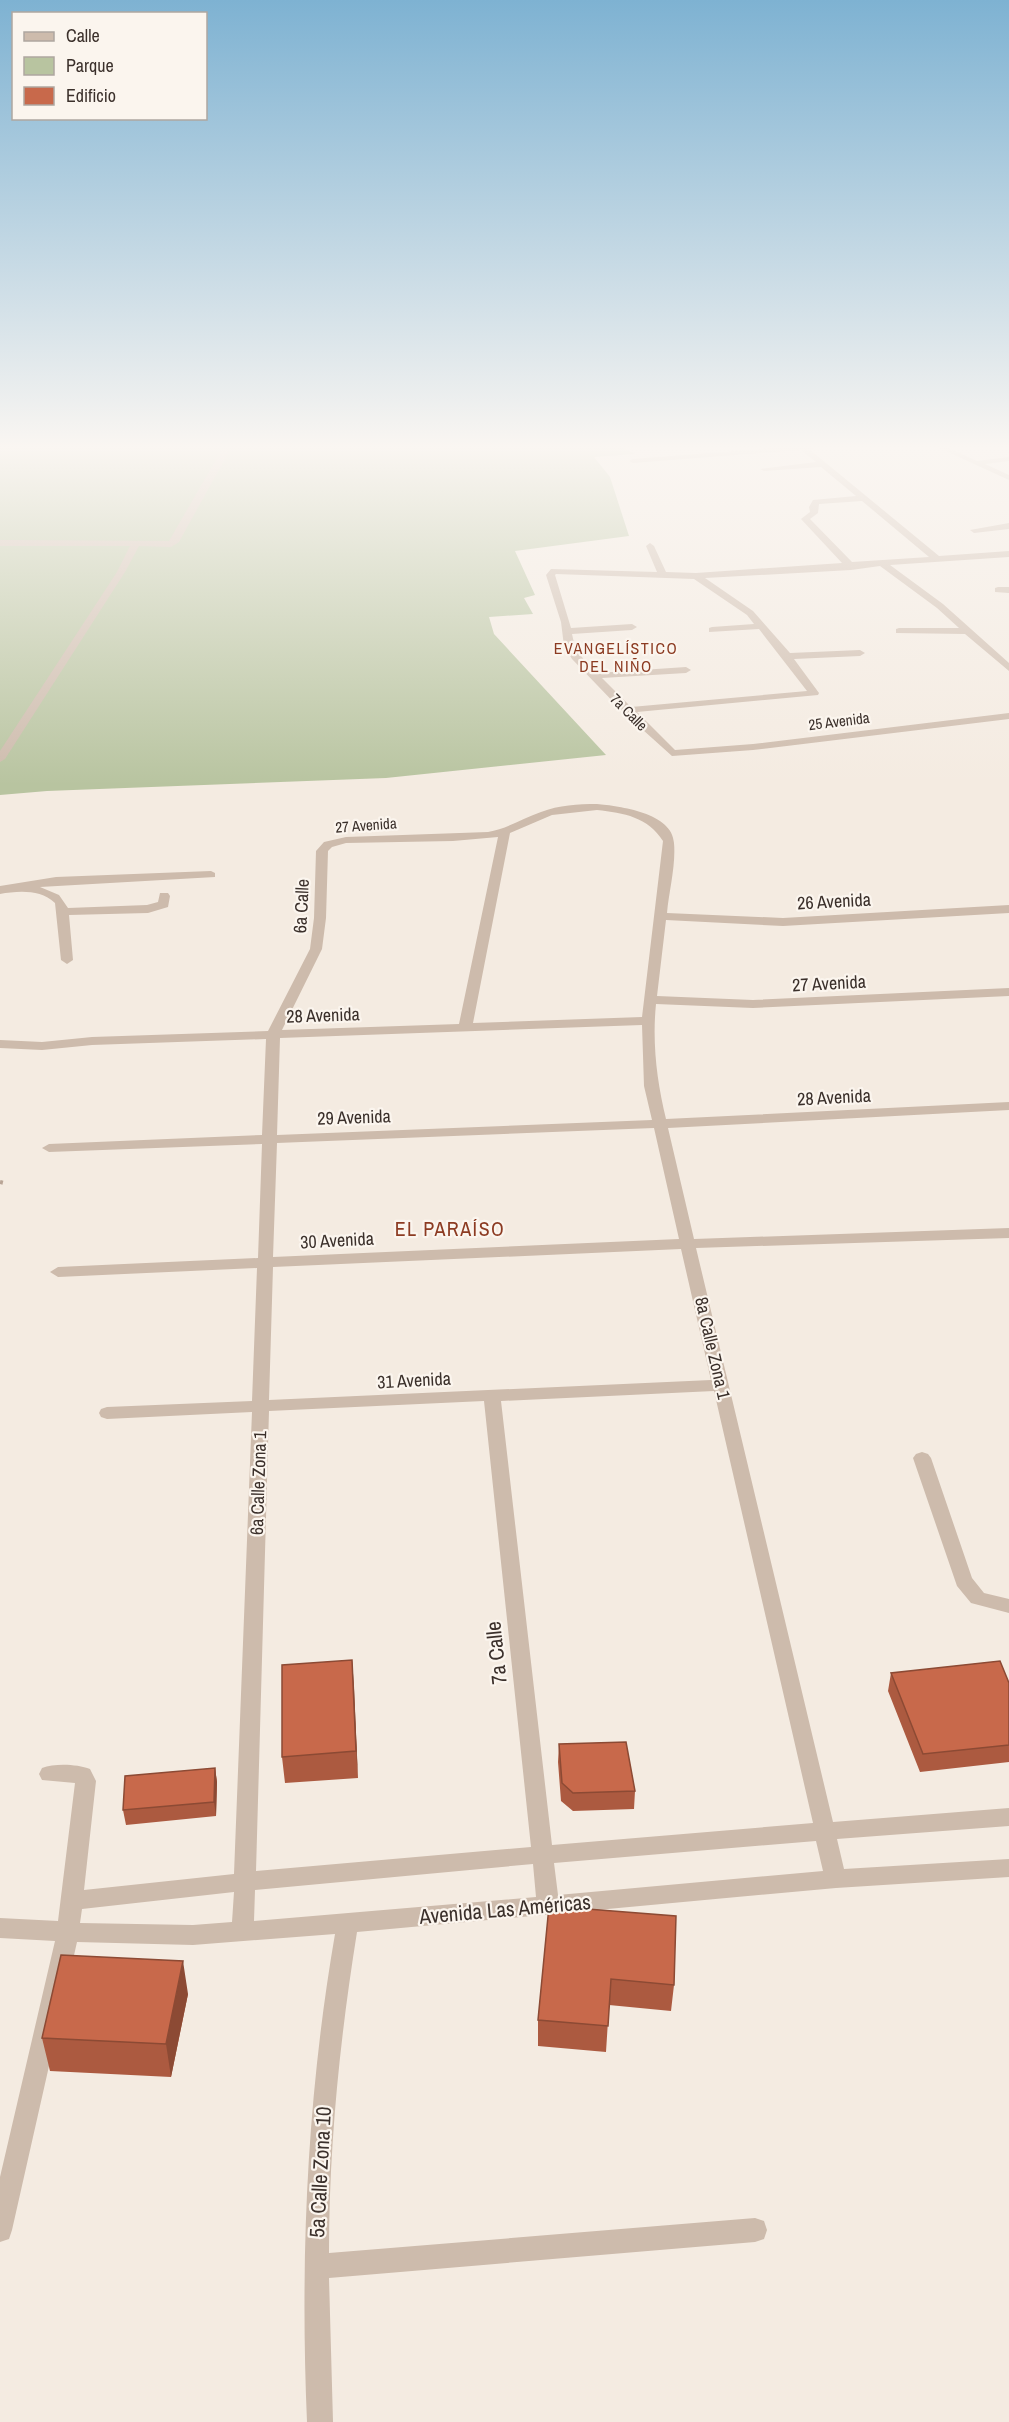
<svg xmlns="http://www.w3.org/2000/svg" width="1009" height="2422" viewBox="0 0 1009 2422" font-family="'Archivo Narrow',sans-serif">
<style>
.green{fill:#b8c4a0}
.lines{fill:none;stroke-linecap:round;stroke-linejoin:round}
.path{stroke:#b9a596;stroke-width:4;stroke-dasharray:3 3;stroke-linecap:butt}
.minor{fill:#cdbbac;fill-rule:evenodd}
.wall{fill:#ac5a40}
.shaded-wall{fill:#8c4a34}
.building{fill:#c8694b;stroke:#8c4a34;stroke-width:1.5}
.labels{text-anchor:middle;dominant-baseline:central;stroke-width:4.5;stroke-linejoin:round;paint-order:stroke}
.far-street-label{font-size:15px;fill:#3b302b;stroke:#fbf5ee}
.far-neighbourhood-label{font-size:16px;letter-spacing:1.5px;fill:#8c3b22;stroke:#fbf5ee}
.street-label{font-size:18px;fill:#3b302b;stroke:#fbf5ee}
.neighbourhood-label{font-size:20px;letter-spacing:1.5px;fill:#8c3b22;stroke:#fbf5ee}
.near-street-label{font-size:21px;fill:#3b302b;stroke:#fbf5ee}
</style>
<rect width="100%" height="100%" fill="#f4ebe1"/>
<path class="green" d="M0,446H621L635,454L594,457L610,477L629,536L515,551L535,595L524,598L533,614L489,617L494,634L606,755L386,778L47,791L0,795Z"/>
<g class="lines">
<path class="path" d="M0,1182L4,1183"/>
<path class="minor" d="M224,446H232L179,542L171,547L139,546L125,572L5,759L0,762V751L117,572L130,546H0V540L169,541Z
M798,446H826L809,449L939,556L1009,551V557L890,565L943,604L1009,663V671L965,634L896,633V629L899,628H959L937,608L880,566L851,570L705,578L753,611L790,653L860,650L865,653L860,656L794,659L819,693L818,695L637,712L675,750L753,744L1009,713V719L753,750L672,756L623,712L572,659L564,646L561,622L546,575L551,569L657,572L646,546L650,543L654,546L666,572L696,573L842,563L801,519L810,512L809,507L813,500L856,496L821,467L764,471L760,469L816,462L801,450L633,463L629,461L633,459ZM862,501L929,557L852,562L810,519L818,513L819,504ZM556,574L694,579L747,615L754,624L712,627L709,628V632L759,629L807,691L631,707L602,678L686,673L691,670L686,667L597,673C584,660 575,652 572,634L632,630L637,627L632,624L571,628L555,575Z
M935,446H944L977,461L1009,457V461L985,464L1009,475V480Z
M1009,523V529L974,533L970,530Z
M998,587H1009V593L995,592V588Z
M597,804C619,806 673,813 674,843C676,865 669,891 667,913L783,918L1009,905V913L783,926L666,920L657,996L753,1000L1009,988V996L753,1008L656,1004C652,1043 657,1082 666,1119L1009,1102V1110L668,1128L694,1239L1009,1228V1238L696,1248L833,1822L1009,1808V1826L837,1839L844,1869L1009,1859V1877L836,1888L357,1932C340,2038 329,2145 329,2253L755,2218L764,2221L767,2230L764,2239L755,2242L329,2278L333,2422H307C300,2258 307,2096 335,1934L193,1945L77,1942L12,2230L9,2239L0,2242V2177L55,1941L0,1938V1918L58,1921L75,1783L42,1780L39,1774L42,1768C55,1763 77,1764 90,1769L96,1781L84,1890L234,1874L252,1412L107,1419L101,1417L99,1413L101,1409L107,1407L252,1401L257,1268L58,1277L50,1272L58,1267L258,1258L262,1144L49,1152L42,1148L49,1144L262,1135L266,1039L92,1045L42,1050L0,1048V1040L42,1042L92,1037L268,1031L310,949L314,918L316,851L324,842L346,837L488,832C507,829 523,818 541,812C559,805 578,804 597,804ZM597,810C624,813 648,817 663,841L642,1017L473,1023L510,833L552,815ZM498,837L459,1024L282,1030L322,949L326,918L328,851L332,847L346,843L453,841ZM642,1025L644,1086L652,1120L277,1135L280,1038ZM654,1128L679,1239L273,1257L277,1143ZM681,1249L711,1380L269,1400L273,1267ZM714,1391L813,1823L552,1845L501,1401ZM484,1401L531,1847L256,1871L269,1411ZM816,1841L823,1871L558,1895L554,1863ZM533,1864L536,1897L254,1921L255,1890ZM234,1892L232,1922L193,1925L80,1923L82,1909Z
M211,871L215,873V877L40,887L59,895L68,908L147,905L158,902L160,893H168L170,896L168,907L148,913L69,915L73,960L67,964L61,960L55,903C40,889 18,891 0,894V886L56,877Z
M922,1452L928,1454L931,1458L972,1578L984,1593L1009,1599V1613L971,1603L957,1586L913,1458L916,1454Z"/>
</g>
<path class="wall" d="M352,1660L358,1778L285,1783L282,1757Z
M891,1673L1009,1683V1762L920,1772L888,1691Z
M559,1744L635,1791L634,1809L573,1811L561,1801L558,1762Z
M215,1768L217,1782L216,1816L126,1825L123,1810Z
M549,1906L674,1985L671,2011L609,2005L606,2052L538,2046V2020Z
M188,1994L171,2077L50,2071L42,2038Z"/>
<path class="shaded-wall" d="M352,1660L354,1686L358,1778L356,1751Z
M215,1768L217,1782L216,1816L214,1802Z
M183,1961L188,1994L171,2077L166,2044Z"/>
<path class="building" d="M352,1660L356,1751L282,1757V1665Z
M1000,1661L1009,1683V1745L923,1754L891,1673Z
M626,1742L635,1791L573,1793L562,1783L559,1744Z
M215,1768L214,1802L123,1810L125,1776Z
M549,1906L676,1916L674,1985L611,1979L608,2026L538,2020Z
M61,1955L183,1961L166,2044L42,2038Z"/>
<linearGradient id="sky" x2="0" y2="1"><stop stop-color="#7eb2d2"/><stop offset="0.57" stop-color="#faf6f2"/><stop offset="1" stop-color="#faf6f2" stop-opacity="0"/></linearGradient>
<rect width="1009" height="785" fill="url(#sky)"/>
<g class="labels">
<g class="far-street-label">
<text transform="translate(629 712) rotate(45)">7a Calle</text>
<text transform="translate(839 721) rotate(-7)">25 Avenida</text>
<text transform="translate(366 825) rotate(-4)">27 Avenida</text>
</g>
<g class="far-neighbourhood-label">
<text x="616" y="648">EVANGELÍSTICO<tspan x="616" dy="18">DEL NIÑO</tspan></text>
</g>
<g class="street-label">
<text transform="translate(834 901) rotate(-3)">26 Avenida</text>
<text transform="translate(301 906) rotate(-87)">6a Calle</text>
<text transform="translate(829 983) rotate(-3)">27 Avenida</text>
<text transform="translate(323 1015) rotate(-2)">28 Avenida</text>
<text transform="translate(834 1097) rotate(-3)">28 Avenida</text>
<text transform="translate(354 1117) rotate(-2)">29 Avenida</text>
<text transform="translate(337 1240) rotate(-3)">30 Avenida</text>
<text transform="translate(713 1348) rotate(77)">8a Calle Zona 1</text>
<text transform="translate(414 1380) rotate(-3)">31 Avenida</text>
<text transform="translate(258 1483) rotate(-88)">6a Calle Zona 1</text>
</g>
<g class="neighbourhood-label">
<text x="450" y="1228">EL PARAÍSO</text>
</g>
<g class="near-street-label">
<text transform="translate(496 1653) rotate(-96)">7a Calle</text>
<text transform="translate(505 1909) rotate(-5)">Avenida Las Américas</text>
<text transform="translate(320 2172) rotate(-87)">5a Calle Zona 10</text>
</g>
</g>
<rect x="12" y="12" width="195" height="108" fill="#fbf5ee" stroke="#aea6a0" stroke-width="1.5"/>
<rect x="24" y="32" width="30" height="9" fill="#cdbbac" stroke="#aea6a0" stroke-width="1.5"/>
<text x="66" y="42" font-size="18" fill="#3b302b">Calle</text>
<rect x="24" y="57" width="30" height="18" fill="#b8c4a0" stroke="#aea6a0" stroke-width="1.5"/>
<text x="66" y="72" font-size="18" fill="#3b302b">Parque</text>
<rect x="24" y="87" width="30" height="18" fill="#c8694b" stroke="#aea6a0" stroke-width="1.5"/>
<text x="66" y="102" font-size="18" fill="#3b302b">Edificio</text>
</svg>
